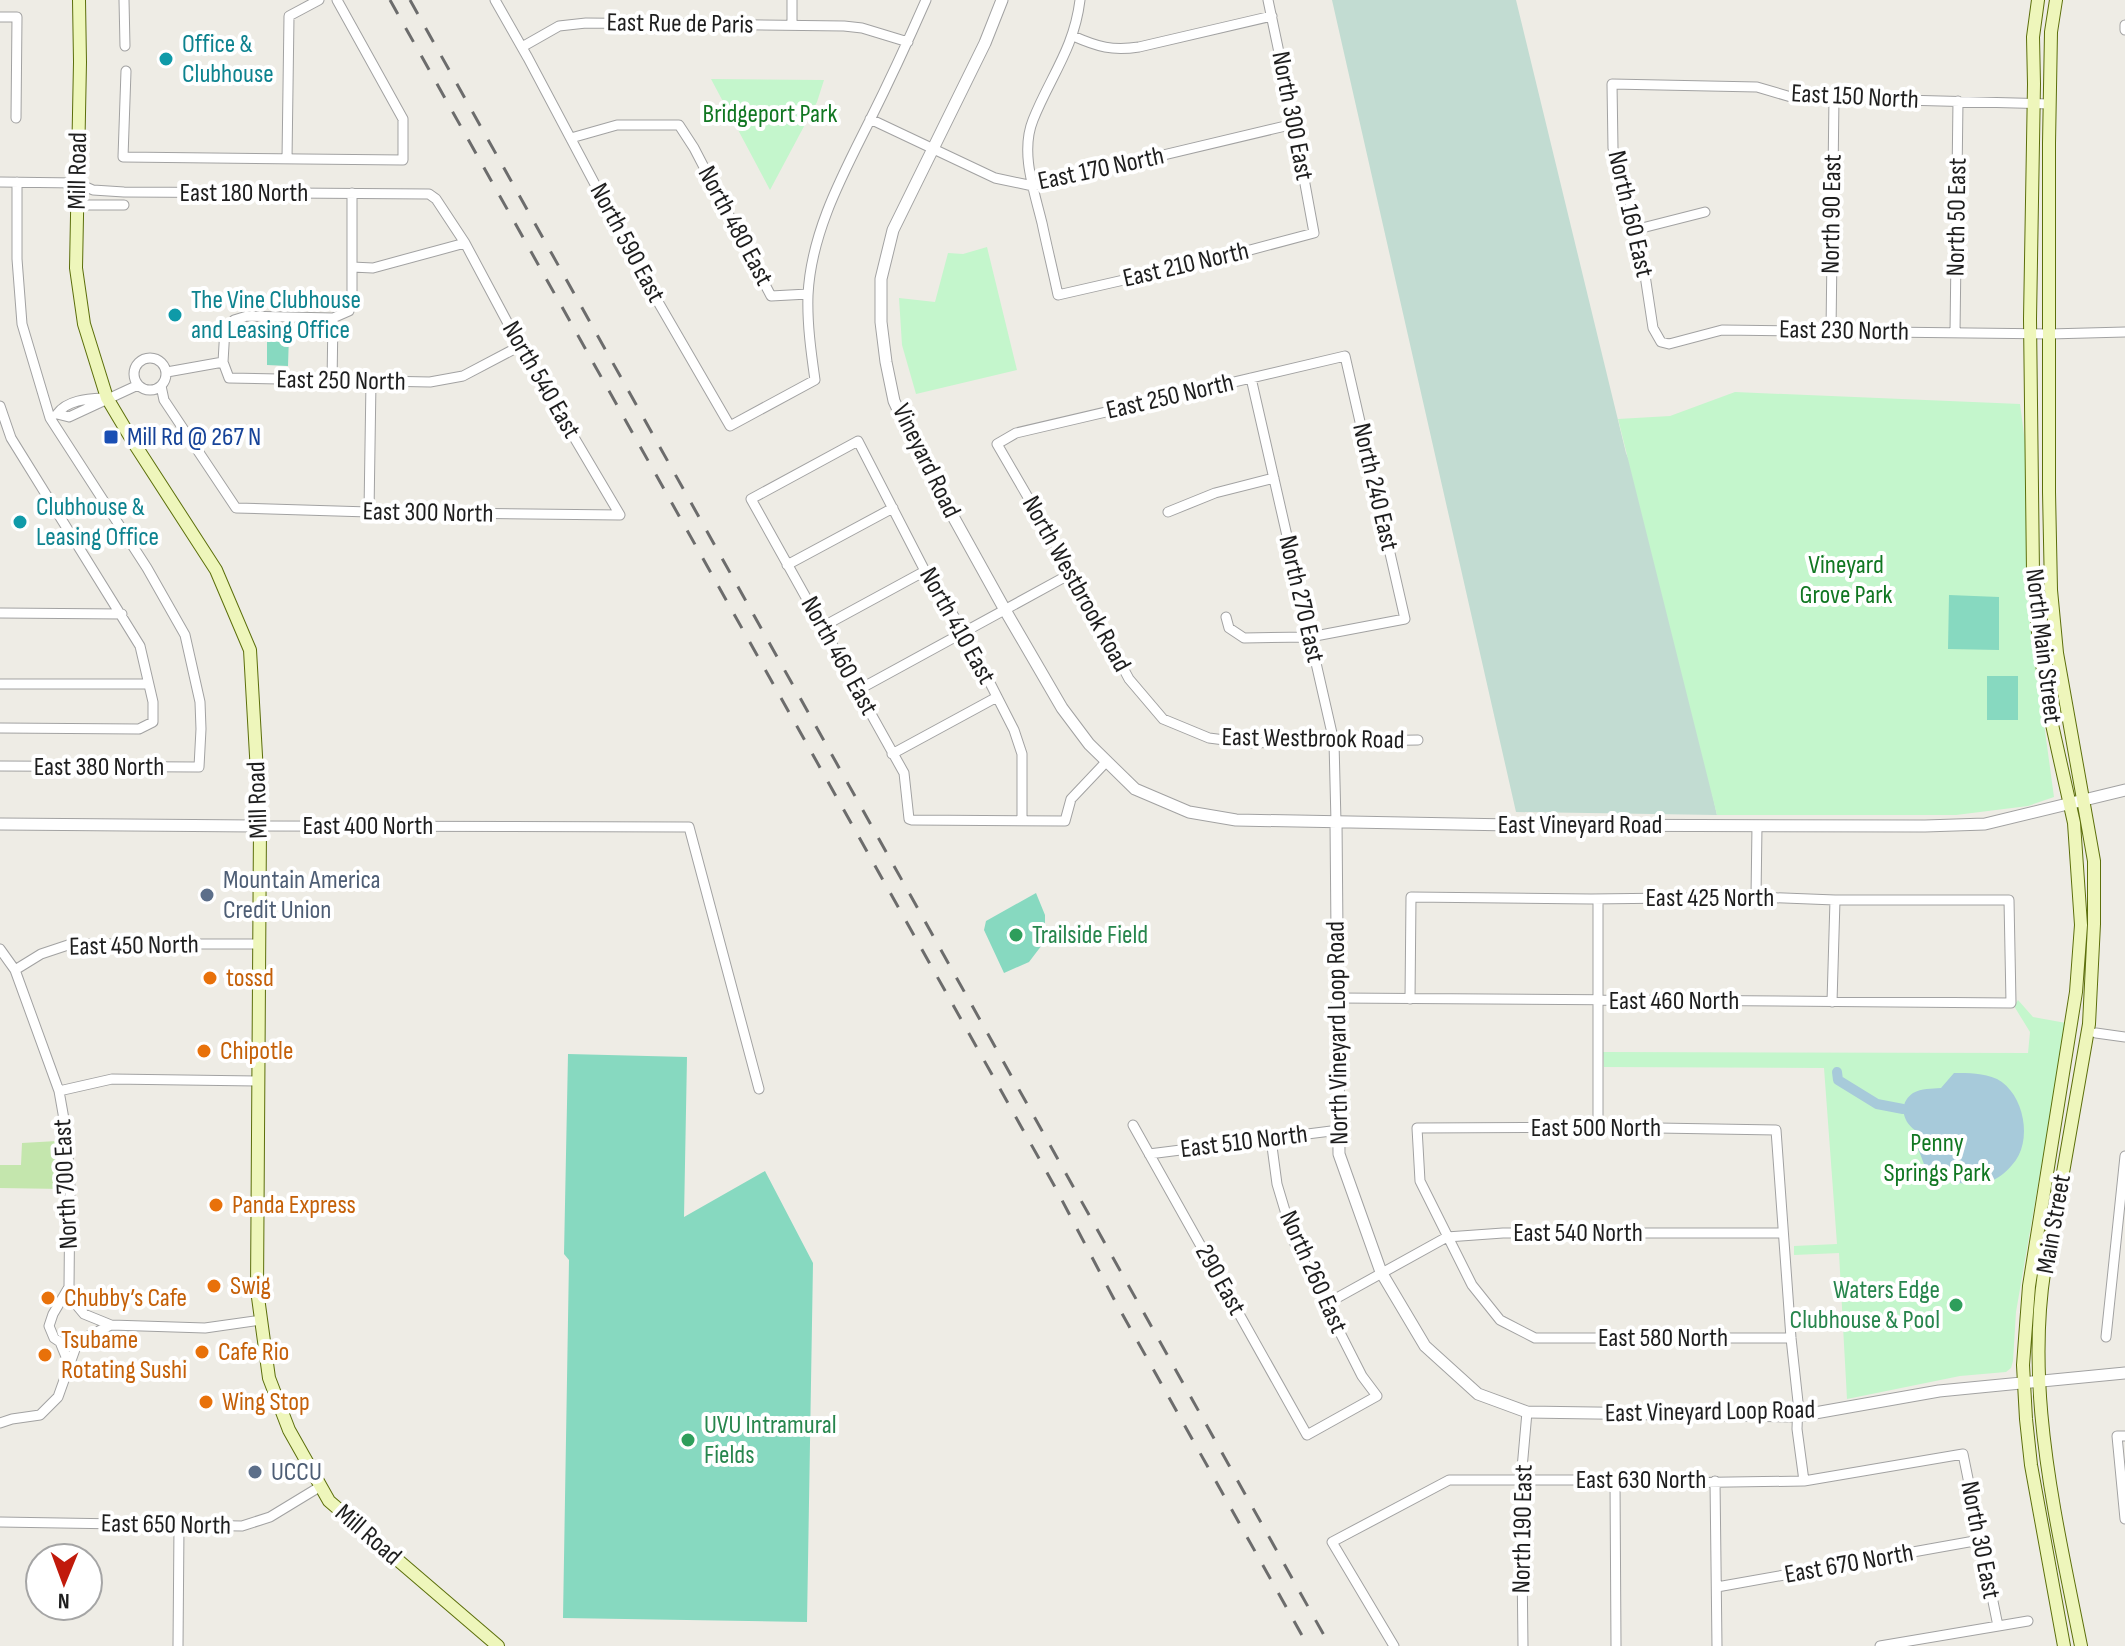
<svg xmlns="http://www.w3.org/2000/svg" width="2125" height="1646" viewBox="0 0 2125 1646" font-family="'Sofia Sans Condensed',sans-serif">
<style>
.grass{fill:#c4e6ad}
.wetland{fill:#c2dcd2}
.park{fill:#c4f6cc}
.pitch{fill:#87d9c0}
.water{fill:#a7cada}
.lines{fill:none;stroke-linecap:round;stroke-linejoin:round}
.canal{stroke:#a7cada;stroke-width:10}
.minor-casing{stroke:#a2a2a2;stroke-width:11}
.tertiary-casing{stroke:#a2a2a2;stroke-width:13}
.secondary-casing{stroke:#5c6f0b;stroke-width:14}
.minor{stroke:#fff;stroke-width:9}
.tertiary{stroke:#fff;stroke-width:11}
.secondary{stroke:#eef6bb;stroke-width:12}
.rail{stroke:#6c6c6c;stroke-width:3;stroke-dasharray:16 16;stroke-linecap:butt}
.culture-dot{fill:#0f9aa8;stroke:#fff;stroke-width:3}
.transit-dot{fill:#1a4fb4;stroke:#fff;stroke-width:3}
.service-dot{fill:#5c6f8a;stroke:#fff;stroke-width:3}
.leisure-dot{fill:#2e9e5b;stroke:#fff;stroke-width:3}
.food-dot{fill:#e8710a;stroke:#fff;stroke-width:3}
.labels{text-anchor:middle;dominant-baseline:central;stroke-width:8;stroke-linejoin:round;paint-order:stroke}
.street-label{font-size:26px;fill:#1e1e1e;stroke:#fff}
.culture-label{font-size:26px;fill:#0d838f;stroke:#fff;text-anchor:start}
.park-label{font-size:26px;fill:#172;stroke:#fff}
.transit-label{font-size:26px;fill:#164399;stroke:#fff;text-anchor:start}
.service-label{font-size:26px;fill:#4e5e75;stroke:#fff;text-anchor:start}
.leisure-label{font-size:26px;fill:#27864d;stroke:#fff;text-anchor:start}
.food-label{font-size:26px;fill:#c56008;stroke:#fff;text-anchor:start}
</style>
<rect width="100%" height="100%" fill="#eeece5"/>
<path class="grass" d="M57,1141L60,1145V1177L63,1178V1189L0,1188V1165H21L22,1143Z"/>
<path class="wetland" d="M1332,0H1516L1626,453L1637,479L1660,558L1717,815L1516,812Z"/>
<path class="park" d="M711,79L824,80L817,102L770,190Z
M987,247L1017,370L916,394L902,345L899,298L935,302L948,253L963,254Z
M1735,392L2020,404L2027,457L2028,571L2033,643L2054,797L2028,806L1956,815H1717L1618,419L1670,416Z
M2018,1000L2033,1017L2066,1023L2016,1312L2013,1361L2011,1368L2006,1372L1960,1376L1847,1399L1839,1253L1794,1255V1246L1837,1244L1824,1068L1604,1067L1603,1052L2028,1053L2030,1032L2014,1006Z"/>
<path class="pitch" d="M267,335H289L288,366L267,365Z
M1949,595L1999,597V650L1948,649Z
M1987,676H2018V720H1987Z
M1036,893L1045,915V941L1029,962L1004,973L984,930L986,921Z
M568,1054L687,1057L684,1217L765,1171L813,1263L807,1622L563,1618L569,1260L564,1254Z"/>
<path class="water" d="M1954,1073C1969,1073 1983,1073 1997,1079C2024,1093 2034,1142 2012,1165C2008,1170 1999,1178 1993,1180C1977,1187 1941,1184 1928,1171C1924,1166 1921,1155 1918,1149L1922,1139L1917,1137L1918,1132C1903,1124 1897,1104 1913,1093C1922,1088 1931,1089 1941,1088Z"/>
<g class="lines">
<path class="canal" d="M1837,1072L1838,1080L1877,1104L1903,1109"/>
<defs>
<path id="minor" d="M124,0L125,46
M495,0L528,58L650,288L730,426L815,380C811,352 807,323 808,295C811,233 842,176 869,122C889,82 908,41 926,0
M1080,0C1074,49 1050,77 1033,120C1020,152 1034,190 1042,223C1047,247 1053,271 1058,295L1220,258L1314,233L1294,124L1268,0
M0,17H17L16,118
M792,25V0
M2125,25V30
M1073,36C1098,47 1112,51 1139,47L1272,16
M522,47L559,26L586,23L844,26L862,28L908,42
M126,71L123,157L403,160V119L337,0
M2050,104L1791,97L1757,87L1612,84L1613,148L1638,229L1653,328L1661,342L1669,344L1722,330L2049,334L2125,332
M870,119L995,178L1033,186L1294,124
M571,138L617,125H679L694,148L771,296L808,294
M287,159L289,16L319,0
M0,182L77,183L93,190L124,192L429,194L436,199L465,243L520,346L620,515
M77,205H124
M1638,229L1705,212
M352,267L373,268L465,243
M333,318L247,316L234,320L225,328L223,362L229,378L430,382L463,376L520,346
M1831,331L1834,97
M1955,332L1958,101
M134 374a16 16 0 1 1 32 0a16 16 0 1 1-32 0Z
M167,372L223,362
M1251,378L1334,742L1336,822
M332,382L333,318L349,311L352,300V193
M161,386L164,400L236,508L369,512L620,515
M0,406L11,438L140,646L153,702V722L139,729L0,728
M57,414L69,417L138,385
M57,414C67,400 87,399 104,398
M369,512L371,381
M1168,512L1215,493L1274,478
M787,565L893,508
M0,613L122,614
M1226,617L1229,628L1244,638L1310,637L1405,619L1345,356L1016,433L997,444L1072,573L1129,679L1163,719L1209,738L1248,743L1418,740
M822,627L925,571
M0,684H148
M858,690L1072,573
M892,754L997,697
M0,766L199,767L201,729L200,702L185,635L147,568L50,418L22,324L17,259V182
M1022,821V754L1014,730L964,632L925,571L858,441L751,499L904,773L909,819L912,820L1065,821L1071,799L1107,761
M260,826L689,827L759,1089
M1756,897L1757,826
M1598,899V1127
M0,949L15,970L59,1091L67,1136L70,1187L69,1287L74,1302L84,1314L111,1325L205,1328L261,1320
M15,970L41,954L71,944H258
M1338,998C1562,999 1787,1001 2011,1003L2009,900H1835L1756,897L1591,899L1411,897L1410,999
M1832,1002L1835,900
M2096,1033L2125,1037
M59,1091L112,1079L258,1081
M1133,1125L1307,1435L1377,1396L1362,1376L1295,1244L1277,1184L1271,1139
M1149,1154L1339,1130
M1326,1304L1447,1237L1503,1233H1783
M2106,1337L2125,1156
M1791,1338H1535L1500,1320L1472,1285L1420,1181L1417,1128L1598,1127L1776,1130L1791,1338L1798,1402L1797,1429L1804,1481
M60,1342L72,1344L111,1325
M69,1364L60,1342L54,1338L49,1326L53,1314L69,1287
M0,1423L12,1419L40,1415L58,1397L78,1341
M2125,1436H2117L2125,1519
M1615,1480L1616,1646
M1715,1481L1717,1646
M0,1522L242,1526L270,1517L321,1486
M1717,1587L1980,1540
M178,1646L179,1526
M1394,1646L1332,1542L1449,1480H1615L1666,1483L1804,1481L1963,1454L1998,1626
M1523,1646L1521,1480L1527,1412
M1880,1646L2028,1621"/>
<path id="tertiary" d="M1002,0L985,43L893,230L881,279V322L886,362L894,401L919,455L1005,610L1062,708L1089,744L1135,789L1189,812L1236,820L1511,825L1925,826L1985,824L2125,790
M1336,822L1339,1154L1381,1272L1425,1346L1478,1394L1527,1412L1798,1416L1939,1391L2125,1373
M0,824L260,826"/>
<path id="secondary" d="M79,0L80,62L76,268L84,324L107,398L132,440L216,570L250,650L260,826L257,1290L269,1378L289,1430L329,1501L498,1646
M2038,0L2033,37L2034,84L2030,319L2033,573L2039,645L2051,720L2074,823L2081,925L2076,992L2029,1286L2023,1365L2026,1419L2031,1465L2064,1646
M2056,0L2051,32L2049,143V492L2051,590L2057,653L2094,861V924L2089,1024L2054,1224C2017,1362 2054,1509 2081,1646"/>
</defs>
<use href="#minor" class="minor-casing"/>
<use href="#tertiary" class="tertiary-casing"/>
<use href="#secondary" class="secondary-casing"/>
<use href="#minor" class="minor"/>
<use href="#tertiary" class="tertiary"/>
<use href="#secondary" class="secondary"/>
<path class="rail" d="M390,0L1055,1187L1115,1301L1308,1646
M410,0L1330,1646"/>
</g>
<g class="culture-dot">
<circle cx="166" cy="59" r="8"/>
<circle cx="175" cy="315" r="8"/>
<circle cx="20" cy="522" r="8"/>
</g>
<rect class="transit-dot" x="103" y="429" width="16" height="16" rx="4"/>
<g class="service-dot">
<circle cx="207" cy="895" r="8"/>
<circle cx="255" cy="1472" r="8"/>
</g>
<g class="leisure-dot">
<circle cx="1016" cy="935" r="8"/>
<circle cx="1956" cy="1305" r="8"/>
<circle cx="688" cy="1440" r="8"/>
</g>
<g class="food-dot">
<circle cx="210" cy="978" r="8"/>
<circle cx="204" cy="1051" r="8"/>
<circle cx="216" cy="1205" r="8"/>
<circle cx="214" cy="1286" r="8"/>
<circle cx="48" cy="1298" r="8"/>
<circle cx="202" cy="1352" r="8"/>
<circle cx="45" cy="1355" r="8"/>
<circle cx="206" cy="1402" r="8"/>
</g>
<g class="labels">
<g class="street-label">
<text transform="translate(680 24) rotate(1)">East Rue de Paris</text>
<text transform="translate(1855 97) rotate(3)">East 150 North</text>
<text transform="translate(1292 116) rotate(79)">North 300 East</text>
<text transform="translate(1101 169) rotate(-12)">East 170 North</text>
<text transform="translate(78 171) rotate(-89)">Mill Road</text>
<text x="244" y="193">East 180 North</text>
<text transform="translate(1630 214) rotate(77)">North 160 East</text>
<text transform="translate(1832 214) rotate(-89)">North 90 East</text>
<text transform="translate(1957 217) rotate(-89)">North 50 East</text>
<text transform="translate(735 226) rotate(62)">North 480 East</text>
<text transform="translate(627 243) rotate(62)">North 590 East</text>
<text transform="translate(1186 265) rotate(-13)">East 210 North</text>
<text transform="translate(1844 331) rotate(1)">East 230 North</text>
<text transform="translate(541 380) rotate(60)">North 540 East</text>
<text transform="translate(341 381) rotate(1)">East 250 North</text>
<text transform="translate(1170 397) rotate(-13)">East 250 North</text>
<text transform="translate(926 461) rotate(64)">Vineyard Road</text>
<text transform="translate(1375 487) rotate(77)">North 240 East</text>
<text transform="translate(428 513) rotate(1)">East 300 North</text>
<text transform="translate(1076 584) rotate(61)">North Westbrook Road</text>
<text transform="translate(1301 599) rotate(77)">North 270 East</text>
<text transform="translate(957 626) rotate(61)">North 410 East</text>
<text transform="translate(2043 646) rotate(83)">North Main Street</text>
<text transform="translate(839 656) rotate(61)">North 460 East</text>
<text transform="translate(1313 739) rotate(1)">East Westbrook Road</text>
<text x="99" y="767">East 380 North</text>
<text transform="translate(258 800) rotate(-92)">Mill Road</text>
<text x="1580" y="825">East Vineyard Road</text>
<text x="368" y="826">East 400 North</text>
<text x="1710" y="898">East 425 North</text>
<text transform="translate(134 946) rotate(-1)">East 450 North</text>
<text x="1674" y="1001">East 460 North</text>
<text transform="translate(1338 1033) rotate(-91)">North Vineyard Loop Road</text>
<text x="1596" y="1128">East 500 North</text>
<text transform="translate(1244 1142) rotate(-7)">East 510 North</text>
<text transform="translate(66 1184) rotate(-93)">North 700 East</text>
<text transform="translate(2054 1224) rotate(-80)">Main Street</text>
<text x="1578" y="1233">East 540 North</text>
<text transform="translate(1313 1272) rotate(66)">North 260 East</text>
<text transform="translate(1220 1280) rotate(61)">290 East</text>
<text x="1663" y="1338">East 580 North</text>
<text transform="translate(1710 1412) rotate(-1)">East Vineyard Loop Road</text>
<text x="1641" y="1480">East 630 North</text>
<text transform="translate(166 1525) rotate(1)">East 650 North</text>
<text transform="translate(1523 1529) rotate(-89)">North 190 East</text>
<text transform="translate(368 1535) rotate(41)">Mill Road</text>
<text transform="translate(1980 1540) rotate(79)">North 30 East</text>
<text transform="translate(1849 1564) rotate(-10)">East 670 North</text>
</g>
<g class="culture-label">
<text x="182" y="44">Office &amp;<tspan x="182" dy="30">Clubhouse</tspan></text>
<text x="191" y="300">The Vine Clubhouse<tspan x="191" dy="30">and Leasing Office</tspan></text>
<text x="36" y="507">Clubhouse &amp;<tspan x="36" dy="30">Leasing Office</tspan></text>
</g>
<g class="park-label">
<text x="770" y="114">Bridgeport Park</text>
<text x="1846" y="565">Vineyard<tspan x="1846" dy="30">Grove Park</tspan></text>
<text x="1937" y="1143">Penny<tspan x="1937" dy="30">Springs Park</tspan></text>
</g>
<g class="transit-label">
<text x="127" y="437">Mill Rd @ 267 N</text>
</g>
<g class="service-label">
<text x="223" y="880">Mountain America<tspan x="223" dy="30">Credit Union</tspan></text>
<text x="271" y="1472">UCCU</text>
</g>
<g class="leisure-label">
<text x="1032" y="935">Trailside Field</text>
<text x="1940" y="1290" text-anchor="end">Waters Edge<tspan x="1940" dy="30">Clubhouse &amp; Pool</tspan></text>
<text x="704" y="1425">UVU Intramural<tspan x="704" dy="30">Fields</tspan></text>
</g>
<g class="food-label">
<text x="226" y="978">tossd</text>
<text x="220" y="1051">Chipotle</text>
<text x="232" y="1205">Panda Express</text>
<text x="230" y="1286">Swig</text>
<text x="64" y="1298">Chubby’s Cafe</text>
<text x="61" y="1340">Tsubame<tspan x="61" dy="30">Rotating Sushi</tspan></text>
<text x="218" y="1352">Cafe Rio</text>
<text x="222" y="1402">Wing Stop</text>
</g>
</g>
<g transform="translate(64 1582) rotate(181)"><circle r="38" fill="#ffffff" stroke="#a5a5a5" stroke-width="2"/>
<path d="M0-6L14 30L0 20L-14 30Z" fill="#c11a0b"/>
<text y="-12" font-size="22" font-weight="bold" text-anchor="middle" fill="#1e1e1e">N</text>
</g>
</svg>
